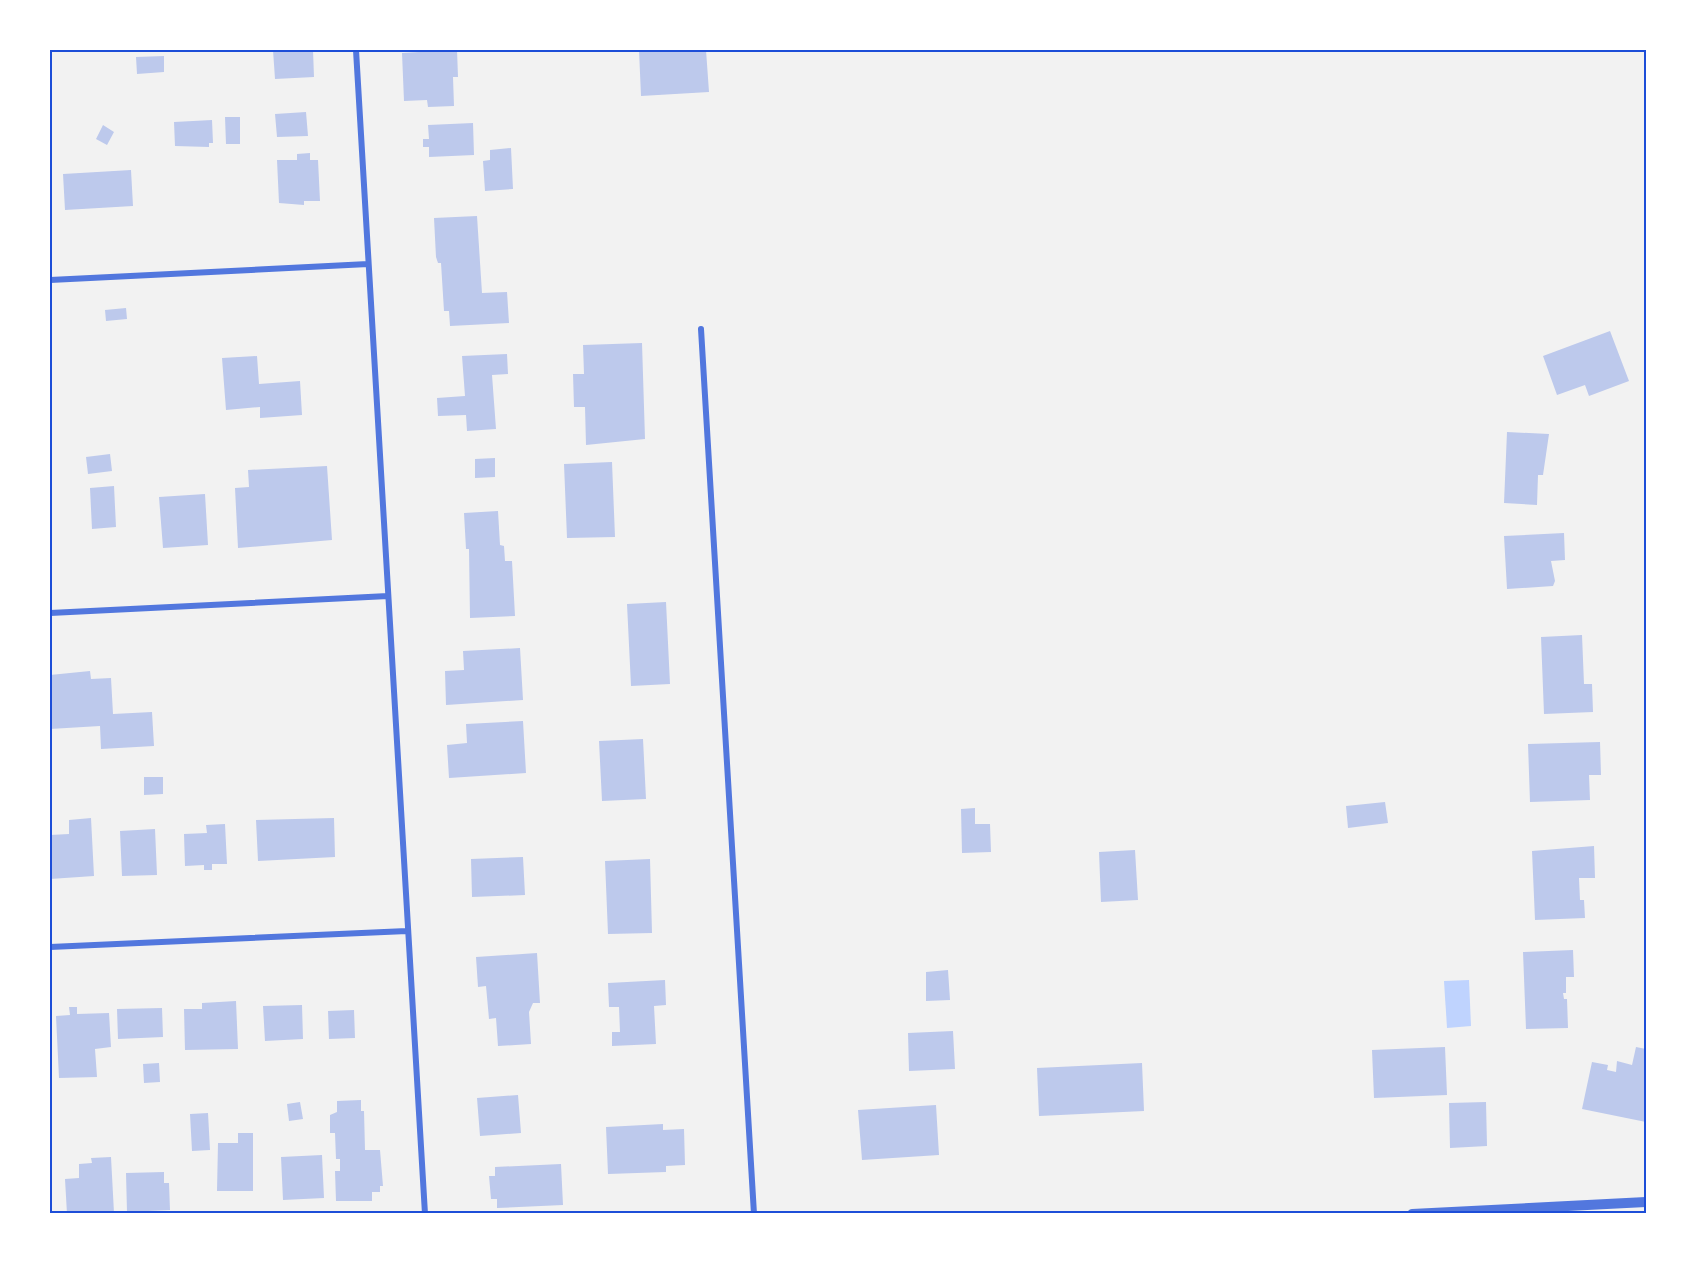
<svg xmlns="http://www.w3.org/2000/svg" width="1696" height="1263" viewBox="0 0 1696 1263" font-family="'Zilla Slab',serif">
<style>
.water{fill:#bfd3fe}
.building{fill:#bdc9ec}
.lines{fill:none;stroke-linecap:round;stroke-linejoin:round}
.minor{stroke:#5277de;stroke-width:6}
.tertiary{stroke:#5277de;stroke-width:10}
.neatline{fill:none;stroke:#1d4ed8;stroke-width:2}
</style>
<rect width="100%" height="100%" fill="#f2f2f2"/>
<path class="water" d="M1469,980L1471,1026L1447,1028L1444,981Z"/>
<path class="building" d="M273,50H313L314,77L275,79Z
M419,50H457L458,77H453L454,106L428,107L427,100L404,101L402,53L419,52Z
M639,50H706L709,92L641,96Z
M164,56V72L137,74L136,57Z
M306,112L308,136L277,137L275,114Z
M225,117H240V144H226Z
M212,120L213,143H209V147L175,146L174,122Z
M473,123L474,155L429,157V147H423V139H429L428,125Z
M103,125L114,132L107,145L96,139Z
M511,148L513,189L485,191L483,161L490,160V150Z
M310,153V160H318L320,201H304V205L279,203L277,160H297V154Z
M131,170L133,206L65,210L63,174Z
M477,216L482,293L507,292L509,323L450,326L449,311H444L441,263H438L436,257L434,218Z
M126,308L127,319L106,321L105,310Z
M1610,331L1629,381L1589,396L1585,385L1557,395L1543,356Z
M642,343L645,439L586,445L585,407H574L573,374H584L583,345Z
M507,354L508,374L492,375L496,429L467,431L466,415L438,416L437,398L465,396L462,356Z
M257,356L259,384L300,381L302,415L260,418V407L226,410L222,358Z
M1507,432L1549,434L1543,475H1538L1537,505L1504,503Z
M110,454L112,471L88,474L86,457Z
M495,458V477L475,478V459Z
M612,462L615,537L567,538L564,464Z
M327,466L332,540L238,548L235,488L249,487L248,470Z
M114,486L116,527L92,529L90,488Z
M205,494L208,545L163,548L159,497Z
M498,511L500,545L504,546L505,561H512L515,616L470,618L469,549H466L464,513Z
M1564,533L1565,560L1551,561L1555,581L1553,586L1507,589L1504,536Z
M666,602L670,684L631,686L627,604Z
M1582,635L1584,684H1592L1593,712L1544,714L1541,637Z
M520,648L523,700L446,705L445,671L464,670L463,651Z
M90,671L91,679L111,678L113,714L152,712L154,746L101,749L100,726L50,729V675Z
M523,721L526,773L449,778L447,745L467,743L466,724Z
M643,739L646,799L602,801L599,741Z
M1600,742L1601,775H1589L1590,800L1530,802L1528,744Z
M144,777H163V794L144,795Z
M1385,802L1388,823L1348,828L1346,806Z
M975,808V824H990L991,852L962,853L961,809Z
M91,818L94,876L50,879V835L69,834V820Z
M334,818L335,857L258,861L256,820Z
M225,824L227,864H212V870H204V865L185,866L184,834L207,833L206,825Z
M155,829L157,875L122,876L120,831Z
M1594,846L1595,878H1579L1580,900H1584L1585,918L1535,920L1532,851Z
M1135,850L1138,900L1101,902L1099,852Z
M523,857L525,895L472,897L471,859Z
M650,859L652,933L608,934L605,861Z
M1573,950L1574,977H1566V993H1563L1564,999H1567L1568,1028L1526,1029L1523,952Z
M537,953L540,1003H533L529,1012L531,1044L498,1046L496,1018L489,1019L486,986L478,987L476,957Z
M948,970L950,1000L926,1001V972Z
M665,980L666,1005L654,1006L656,1044L612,1046V1032H620L619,1007H609L608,983Z
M236,1001L238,1049L185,1050L184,1009H202V1003Z
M302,1005L303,1039L265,1041L263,1006Z
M69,1007H77V1014L109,1013L111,1047L95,1049L97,1077L59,1078L56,1016L70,1015Z
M162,1008L163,1037L118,1039L117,1009Z
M354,1010L355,1038L329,1039L328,1011Z
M953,1031L955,1069L909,1071L908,1033Z
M1445,1047L1447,1095L1374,1098L1372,1050Z
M1636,1047L1646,1049V1122L1582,1109L1592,1062L1608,1065L1607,1070L1616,1072L1617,1061L1632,1065Z
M159,1063L160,1082L144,1083L143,1064Z
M1142,1063L1144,1111L1039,1116L1037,1068Z
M518,1095L521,1133L480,1136L477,1098Z
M361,1100V1111H364L365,1150H380L383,1186H380V1192H372V1201H336L335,1171H340V1159H336L335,1133H330V1115L337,1112V1101Z
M300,1102L303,1119L289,1121L287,1104Z
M1486,1102L1487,1146L1450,1148L1449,1103Z
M936,1105L939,1155L862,1160L858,1110Z
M208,1113L210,1150L192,1151L190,1114Z
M663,1124V1130L684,1129L685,1165L666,1166V1172L608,1174L606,1127Z
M238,1133H253V1191H217L218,1143H238Z
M322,1155L324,1198L283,1200L281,1157Z
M111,1157L114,1213L67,1214L65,1179L79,1178V1164L92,1163L91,1158Z
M561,1164L563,1205L497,1208V1199H491L489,1176H495V1167Z
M164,1172V1183H169L170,1210L127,1212L126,1173Z"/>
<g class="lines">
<path class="minor" d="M356,50L425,1214
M50,280L368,264
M701,329L754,1214
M50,613L388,596
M50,947L407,931"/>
<path class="tertiary" d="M1412,1214L1646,1202"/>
</g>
<rect width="1696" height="1263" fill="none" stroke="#ffffff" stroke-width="102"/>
<rect x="51" y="51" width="1594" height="1161" class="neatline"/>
</svg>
